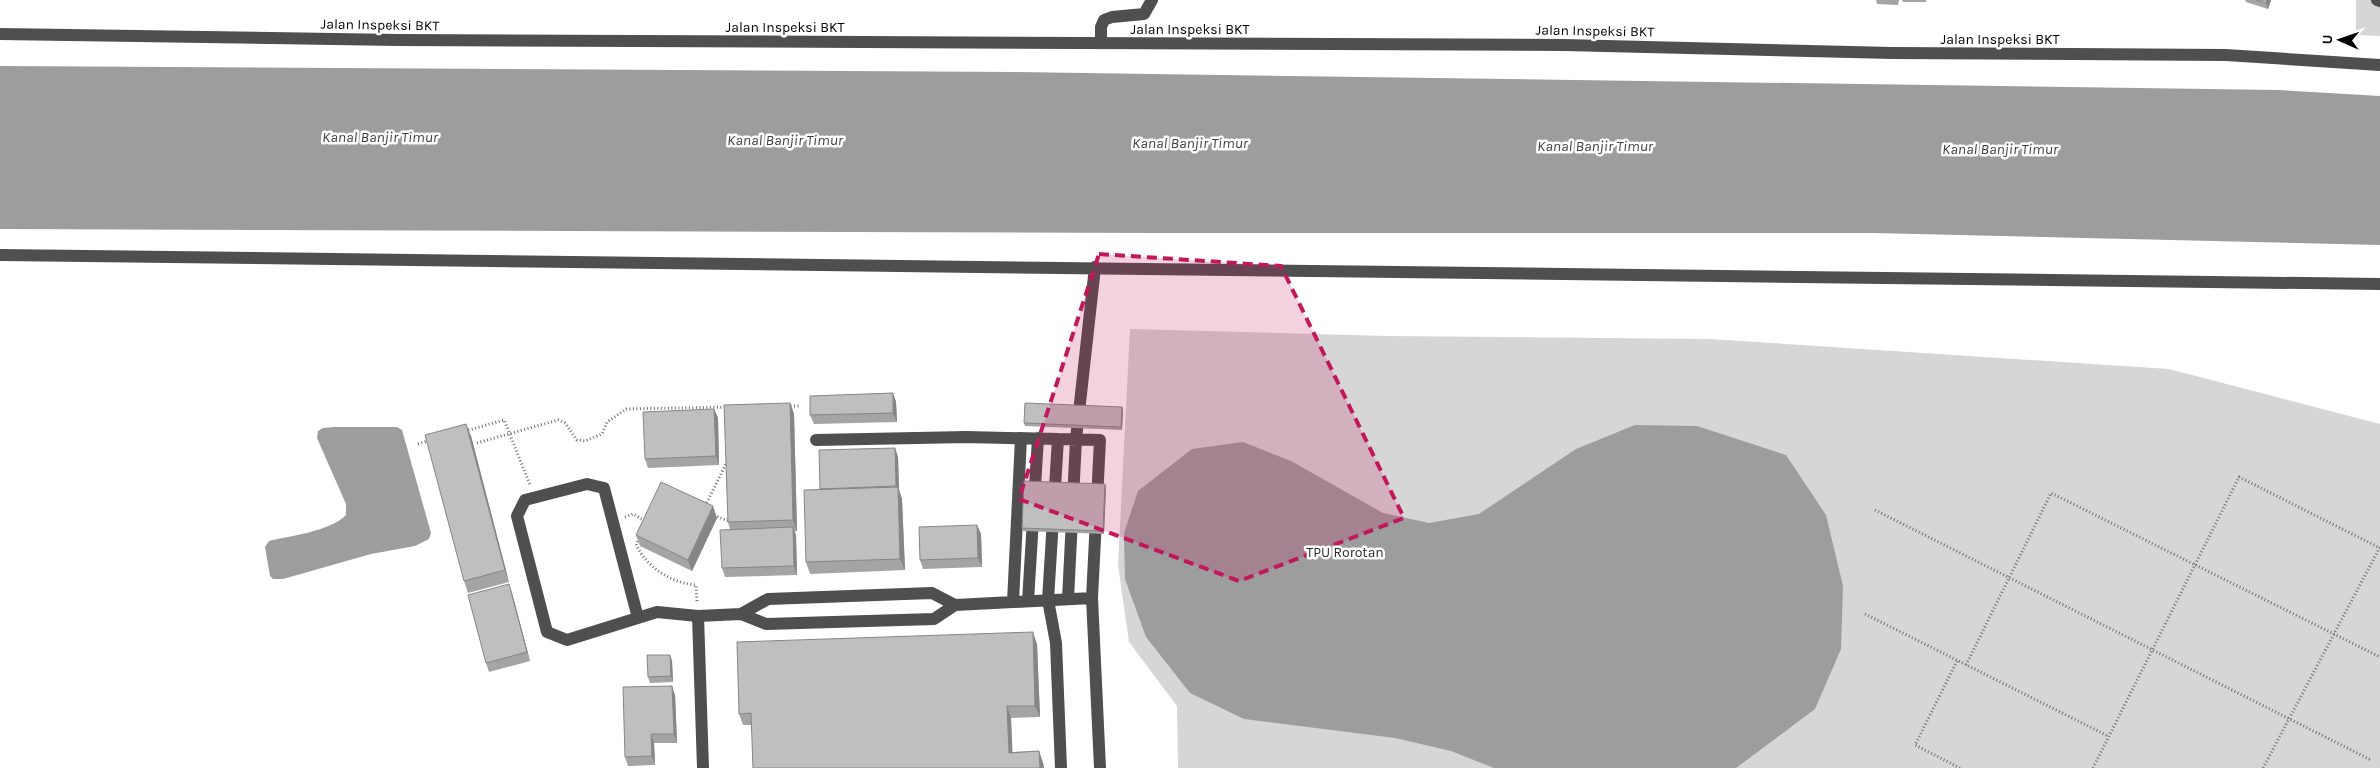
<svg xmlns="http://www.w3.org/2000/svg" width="2380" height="768" viewBox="0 0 2380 768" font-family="Karla,sans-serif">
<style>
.green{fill:#d6d6d6}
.water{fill:#9d9d9d}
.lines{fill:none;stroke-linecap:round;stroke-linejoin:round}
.path{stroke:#717171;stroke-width:3;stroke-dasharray:1 2.5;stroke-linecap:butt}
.minor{stroke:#4f4f4f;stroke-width:12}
.wall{fill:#a4a4a4}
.shaded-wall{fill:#868686}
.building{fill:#bfbfbf;stroke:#868686}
.marked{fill:#c2185b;fill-opacity:0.2;stroke:#c2185b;stroke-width:4;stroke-dasharray:10 6;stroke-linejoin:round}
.labels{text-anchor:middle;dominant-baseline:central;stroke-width:5;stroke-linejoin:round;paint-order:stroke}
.street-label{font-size:14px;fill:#000;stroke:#fff}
.park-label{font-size:14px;fill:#2d2d2d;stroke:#fff}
.water-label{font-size:15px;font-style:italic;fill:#3e3e3e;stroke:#fff}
</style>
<rect width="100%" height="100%" fill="#fff"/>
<path class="green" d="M2356,0H2380V36L2356,35Z
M1130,329L1387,336L1710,339L2169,369L2380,424V768H1178L1177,706L1129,642L1118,565Z"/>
<path class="water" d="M0,66L1015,72L2278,90L2380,96V245L1873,233H1152L0,229Z
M1635,425L1697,426L1786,455L1826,515L1843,586L1841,649L1815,709L1736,768H1494L1451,751L1395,738L1244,719L1190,693L1146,637L1125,579L1124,533L1138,491L1192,449L1243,442L1291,461L1383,513L1429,523L1479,514L1576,449Z
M334,427H397L402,430L431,533L429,539L415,546L371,554L283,579H273L270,576L265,547L269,541C290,536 331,531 346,515V504L317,438L318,431L323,428Z"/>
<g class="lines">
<path class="path" d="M787,406H799
M465,431L504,420L530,485
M477,443L558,420L565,423L577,440L585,441L602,434L607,422L626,409L728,407
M418,444L430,440
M705,506L727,462
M1875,510L2371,760
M714,515L728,521V518
M625,517L633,514L646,521
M639,538L636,544C646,567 671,583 696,585L697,602
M1865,614L2108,736
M1957,661L1915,745L1960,768
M1966,665L2051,493L2380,657
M2093,768L2239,477L2380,548
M2263,768L2380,547"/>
<path class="minor" d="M2377,0L2380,1
M0,34L398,40L1564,45L1892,53L2226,55L2380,65
M1101,43V27L1104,20L1112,17L1144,14L1152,0
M0,255L2380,284
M1058,439L1048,600L1056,643L1061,768
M816,440L966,437L1100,440L1092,598L1100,768
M1068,599L1076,439L1095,267
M1028,601L1038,438
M1013,602L1021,438
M741,614L768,599L932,593L955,605L1092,598
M698,616L703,768
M638,618L604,488L587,484L525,500L517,516L547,632L567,640L657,612L698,616L741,614L766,624L934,619L955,605"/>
</g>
<path class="wall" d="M1876,0H1899L1898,5L1877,4Z
M1902,0H1926V2H1903Z
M2245,0H2271L2268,9L2246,2Z
M893,393L896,402L897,422L814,424L810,415Z
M790,403L794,414L797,531H795L796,536L797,575L725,577L722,568L730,529L728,522Z
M1122,407L1123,410L1122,430L1025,426L1024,423Z
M714,409L718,418L719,465L648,468L645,459Z
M471,436L509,582L468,593L464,581Z
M895,448L898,457L899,490L902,499L905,570L810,574L806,562L820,489Z
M1106,487L1104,534L1023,531L1022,528Z
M717,518L692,571L640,546L636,535Z
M977,525L981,534L982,567L923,569L920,560Z
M512,593L530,661L489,672L486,663Z
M1037,644L1040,717L1011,718L1012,752L1039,751L1043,763L1044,768H753L752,725H743L739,714Z
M670,655L672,661L673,682L650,683L648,677Z
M675,695L677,743H654L655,765L628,766L625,757Z"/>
<path class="shaded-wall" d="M2267,0H2271L2268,9L2266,3Z
M893,393L896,402L897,422L893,413Z
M790,403L794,414L797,531L793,520Z
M1122,407L1123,410L1122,430L1121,427Z
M714,409L718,418L719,465L716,456Z
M466,424L471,436L509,582L505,570Z
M895,448L898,457L899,490L902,499L905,570L900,559L898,492L896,486Z
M1105,484L1106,487L1104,534L1103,531Z
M713,506L717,518L692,571L688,560Z
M977,525L981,534L982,567L978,558Z
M793,527L796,536L797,575L794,566Z
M509,584L512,593L530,661L527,652Z
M1033,632L1037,644L1040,717L1035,706Z
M670,655L672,661L673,682L671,676Z
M672,686L675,695L677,743L674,734Z
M1007,706L1011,718L1013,764L1009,753Z
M651,734L654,743L655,765L652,756Z
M1039,751L1043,763L1044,768H1040Z"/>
<path class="building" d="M2256,0H2267L2266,3Z
M893,393V413L810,415V396Z
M790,403L793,520L728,522L724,405Z
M1025,403L1122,407L1121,427L1024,423Z
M714,409L716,456L645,459L643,412Z
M466,424L505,570L464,581L425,435Z
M895,448L896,486L820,489L819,450Z
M1024,481L1105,484L1103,531L1022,528Z
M661,482L713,506L688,560L636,535Z
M898,487L900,559L806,562L804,490Z
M977,525L978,558L920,560L919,527Z
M793,527L794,566L722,568L720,530Z
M509,584L527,652L486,663L468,595Z
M1033,632L1035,706H1007L1009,753L1039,751L1040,768H753L751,713L739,714L737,642Z
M647,655H670L671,676L648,677Z
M672,686L674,734H651L652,756L625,757L623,687Z"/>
<path class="marked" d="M1099,254L1281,266L1404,518L1239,581L1019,499Z"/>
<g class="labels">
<g class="street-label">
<text transform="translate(380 25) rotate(1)">Jalan Inspeksi BKT</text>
<text x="785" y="27">Jalan Inspeksi BKT</text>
<text x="1190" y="29">Jalan Inspeksi BKT</text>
<text transform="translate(1595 31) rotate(1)">Jalan Inspeksi BKT</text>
<text x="2000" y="39">Jalan Inspeksi BKT</text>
</g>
<g class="park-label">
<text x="1345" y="552">TPU Rorotan</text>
</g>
<g class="water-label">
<text x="380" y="137">Kanal Banjir Timur</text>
<text x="785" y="140">Kanal Banjir Timur</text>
<text x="1190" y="143">Kanal Banjir Timur</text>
<text x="1595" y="146">Kanal Banjir Timur</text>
<text x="2000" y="149">Kanal Banjir Timur</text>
</g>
</g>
<g transform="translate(2340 40) rotate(272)" stroke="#ffffff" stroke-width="4" paint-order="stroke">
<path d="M0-4L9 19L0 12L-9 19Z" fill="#000000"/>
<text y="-8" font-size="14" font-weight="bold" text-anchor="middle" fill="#000000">U</text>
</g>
</svg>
